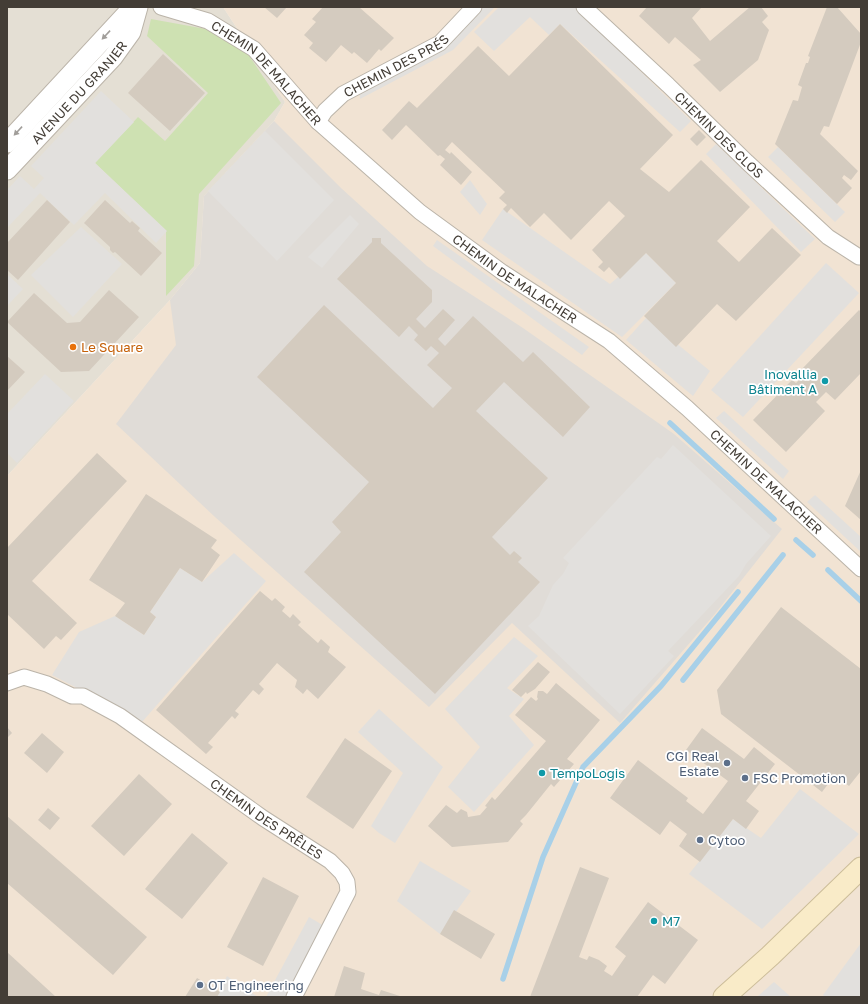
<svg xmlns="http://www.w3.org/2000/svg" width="868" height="1004" viewBox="0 0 868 1004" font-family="'Golos Text',sans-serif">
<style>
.residential{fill:#e4dfd4}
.commercial{fill:#f1e3d3}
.industrial{fill:#e0dcd7}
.green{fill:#cee1b2}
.parking{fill:#e2e0dd}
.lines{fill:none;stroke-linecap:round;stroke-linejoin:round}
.stream{stroke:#a8d0e8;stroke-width:5.5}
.building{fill:#d4cbbf}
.minor-casing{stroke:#bbb4a9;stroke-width:17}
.tertiary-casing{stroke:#bbb4a9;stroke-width:21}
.secondary-casing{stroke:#ccbd99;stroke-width:23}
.minor{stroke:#fff;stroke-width:15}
.tertiary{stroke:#fff;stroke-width:19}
.secondary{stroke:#f9ebc8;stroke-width:21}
.oneway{fill:#a19e9a}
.food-dot{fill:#e8710a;stroke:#fff;stroke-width:1.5}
.culture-dot{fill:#0f9aa8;stroke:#fff;stroke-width:1.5}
.service-dot{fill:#5c6f8a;stroke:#fff;stroke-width:1.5}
.labels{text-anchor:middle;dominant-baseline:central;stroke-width:3.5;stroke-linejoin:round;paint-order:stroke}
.street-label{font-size:13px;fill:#433d36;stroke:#fff}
.food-label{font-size:13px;fill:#c56008;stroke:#fff;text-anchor:start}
.culture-label{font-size:13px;fill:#0d838f;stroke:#fff;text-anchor:start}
.service-label{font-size:13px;fill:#4e5e75;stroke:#fff;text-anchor:start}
</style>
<rect width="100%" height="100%" fill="#f1ede6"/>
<path class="residential" d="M7,7H223L285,102L274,121L204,196L200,263L170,300L7,476Z"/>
<path class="commercial" d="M223,7H861V997H7V476L170,300L200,263L204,196L274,121L285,102Z"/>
<path class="industrial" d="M274,121L341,188L427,266L523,328L674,434L782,529L714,615L620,723L512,623L429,707L215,517L116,424L176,345L170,300L200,263L204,196Z"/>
<path class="green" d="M151,19L206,29L248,54L281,103L199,194L194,266L166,296V231L95,163L138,117L165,141L208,93L147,36Z"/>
<path class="parking" d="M482,7H495L453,50L360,99L359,90L447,43Z
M499,7H575L691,121L680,132L560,24L549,35L530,17L494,51L474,32Z
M101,91L134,122L95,163L167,231L156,243L105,193L74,225L40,193L7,228V190L20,176L34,189L44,178L31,166Z
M265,131L334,200L277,261L208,191Z
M716,144L815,239L801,252L706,154Z
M778,147L845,212L835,222L768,157Z
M470,180L487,204L480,215L460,192Z
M503,209L610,284L646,253L676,283L622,337L482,240Z
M350,215L359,224L322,268L308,257Z
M81,227L122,264L73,317L31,275Z
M437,240L589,347L582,355L433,246Z
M826,263L859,293L743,417L711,390Z
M7,274L23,289L7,306Z
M646,318L710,371L693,396L626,340Z
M45,374L74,401L17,463L7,453V414Z
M724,411L789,471L783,479L716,418Z
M673,445L771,536L746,564L739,576L668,651L674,656L620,714L528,626L539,616L553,585L563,574L569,563L563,558L657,457L661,459Z
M815,495L861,537V552L807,502Z
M234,553L266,581L142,722L52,675L79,632L115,616L144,635L156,617L150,612L180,568L202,582Z
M514,637L538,656L507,688L524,699L509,716L534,745L474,812L448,787L480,747L445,709Z
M379,709L443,767L395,843L379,833L371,826L403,773L358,732Z
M800,789L859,834L762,929L689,874L733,819L761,838Z
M420,861L471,891L440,934L397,901Z
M309,917L326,927L291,997H266Z
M861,943V997H825L823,995Z
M227,976L258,997H216Z
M774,982L791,997H757Z"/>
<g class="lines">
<path class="stream" d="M670,423L774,519
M796,540L813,555
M828,570L861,601
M683,680L783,555
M503,979L543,857L583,767L661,686L738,592"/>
</g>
<path class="building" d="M264,7H287L277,18Z
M323,7H359L394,38L381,51L379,49L367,63L354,52L352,54L341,45L326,62L309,48L313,43L304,35L316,22L312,19Z
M647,7H702L692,18L710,41L750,7H761L768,16L762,22L769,30L758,60L720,92L693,65L701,60L675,37L669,44L639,16Z
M827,7H837L861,34V42L829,127L824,126L820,134L858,171L851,180L844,175L842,178L852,188L837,204L775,144L793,100L798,101L802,87L798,85L806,63H808L810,57L808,56Z
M560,24L673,135L640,169L669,192L701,160L750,207L717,241L739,262L772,228L801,255L736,321L717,304L676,347L644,316L676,283L646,253L620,279L609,267L604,272L598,267L603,262L592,250L625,216L609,201L571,240L544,213L530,227L511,208L507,213L503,209L507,205L499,198L505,192L452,142L445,150L450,154L451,152L472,172L461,185L440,165L445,159L440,155L438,156L406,125L392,140L382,130L409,101L417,108L478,46L509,76Z
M163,54L205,93L170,131L128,93Z
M699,130L706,137L697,146L690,139Z
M47,200L70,222L18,280L7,270V243Z
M105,200L130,223L132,221L140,228L138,231L162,253L141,276L115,252L113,253L110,250V247L84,223Z
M372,238H381V243L432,290V302L416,319L425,328L443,309L455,320L438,339L445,346L473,316L523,362L533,352L590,407L563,437L504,382L476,411L548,478L492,537L510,555L514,551L522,558L518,562L540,582L435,694L304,572L341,532L332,522L369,482L257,377L324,305L433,408L452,388L427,365L439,353L431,346L426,351L414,340L418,335L409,326L399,337L337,279L372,242Z
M109,290L139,317L89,371L61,372L7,322L34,293L67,323L80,322Z
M859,310L861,312V373L835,400L826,392L816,402L825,411L786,452L753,420L792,380L796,383L805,374L801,370Z
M7,356L25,372L7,391Z
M97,453L127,481L32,581L77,623L61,640L56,636L44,649L7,614V548Z
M861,470V520L845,506Z
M146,494L217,540L211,548L220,555L202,582L180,568L150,612L156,617L144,635L115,616L125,603L89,580Z
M260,591L272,601L275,598L285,607L282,611L290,618L293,614L301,622L298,625L318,643L321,639L330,647L328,652L346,667L318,699L307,689L303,694L295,687L297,680L277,663L259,684L264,689L259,695L253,690L235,711L239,714L235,719L232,716L208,743L213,747L206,754L156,710Z
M781,607L861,669V771L849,786L835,775L822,792L721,714L717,690Z
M538,662L550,672L535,689L527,694L526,692L521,697L512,690Z
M556,683L600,720L567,759L574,764L554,787L551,784L526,815L520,821L523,824L508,842L452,847L428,826L446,805L457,813L461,809L467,812L468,817L480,815L487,807L485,806L492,797L495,800L546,741L515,715L531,697L536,701L538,699L537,697L538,691H543L547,694Z
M7,727L12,733L7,738Z
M702,728L744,759L754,747L775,764L746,801L759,811L746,829L733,819L700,862L679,846L687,834L670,821L660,835L610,798L638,760L688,798L686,801L703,814L728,781L686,750Z
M42,733L64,752L47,773L24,753Z
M345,738L392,771L353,829L306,797Z
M139,774L172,804L124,856L91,826Z
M48,808L60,818L50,830L38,820Z
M7,816L147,937L113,975L7,883Z
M192,833L228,863L182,919L145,889Z
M580,867L609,878L579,957L587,960L589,956L599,960L607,966L604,971L612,976L626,956L615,947L648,902L698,940L665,984L653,975L637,997H530Z
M263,877L299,896L263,966L227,947Z
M454,910L495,934L481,959L440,934Z
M7,952L56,997H7Z
M344,966L365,973L361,989L379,995L381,990L403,997H334Z
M197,978L220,992L217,997H185Z"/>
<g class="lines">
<defs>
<g id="minor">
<path id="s1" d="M161,7L208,21L254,49L318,122L420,212L502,272L609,341L687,408L861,569"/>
<path id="s2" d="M584,7L668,85L747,162L828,237L859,257"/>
<path id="s3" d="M318,122L325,111L343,94L440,43L474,7"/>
<path id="s4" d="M7,683L24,677L47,684L72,696H83L120,716L263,818L330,861L342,873L347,882L348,892L294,997"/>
</g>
<g id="tertiary">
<path d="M7,143L133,7"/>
<path id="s5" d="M7,170L113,57L131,32L138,7"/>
</g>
<path id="secondary" d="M724,997L770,956L861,868"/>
</defs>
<use href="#minor" class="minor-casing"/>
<use href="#tertiary" class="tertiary-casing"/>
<use href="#secondary" class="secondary-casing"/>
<use href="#minor" class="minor"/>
<use href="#tertiary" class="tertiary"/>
<use href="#secondary" class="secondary"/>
</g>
<defs><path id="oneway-solid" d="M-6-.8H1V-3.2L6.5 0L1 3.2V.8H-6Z"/></defs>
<g class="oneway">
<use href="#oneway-solid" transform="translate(106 35) rotate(133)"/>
<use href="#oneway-solid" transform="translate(18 131) rotate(133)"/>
</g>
<circle class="food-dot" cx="73" cy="347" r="4"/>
<g class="culture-dot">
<circle cx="825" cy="381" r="4"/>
<circle cx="542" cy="773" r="4"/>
<circle cx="654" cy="921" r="4"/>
</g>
<g class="service-dot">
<circle cx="727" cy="763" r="4"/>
<circle cx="745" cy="778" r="4"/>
<circle cx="700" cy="840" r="4"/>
<circle cx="200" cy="985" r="4"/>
</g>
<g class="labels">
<g class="street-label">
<text stroke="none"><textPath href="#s3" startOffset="98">CHEMIN DES PRÉS</textPath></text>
<text stroke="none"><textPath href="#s1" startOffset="128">CHEMIN DE MALACHER</textPath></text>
<text stroke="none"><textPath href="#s5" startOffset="106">AVENUE DU GRANIER</textPath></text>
<text stroke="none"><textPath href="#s2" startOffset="186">CHEMIN DES CLOS</textPath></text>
<text stroke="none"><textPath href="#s1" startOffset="452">CHEMIN DE MALACHER</textPath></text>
<text stroke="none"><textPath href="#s1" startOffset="776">CHEMIN DE MALACHER</textPath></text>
<text stroke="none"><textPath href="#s4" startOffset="302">CHEMIN DES PRÊLES</textPath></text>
</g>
<g class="food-label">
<text x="81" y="347">Le Square</text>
</g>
<g class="culture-label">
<text x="817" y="374" text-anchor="end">Inovallia<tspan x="817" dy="15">Bâtiment A</tspan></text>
<text x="550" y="773">TempoLogis</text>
<text x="662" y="921">M7</text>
</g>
<g class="service-label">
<text x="719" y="756" text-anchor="end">CGI Real<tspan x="719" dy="15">Estate</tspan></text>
<text x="753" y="778">FSC Promotion</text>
<text x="708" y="840">Cytoo</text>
<text x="208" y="985">OT Engineering</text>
</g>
</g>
<rect width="868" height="1004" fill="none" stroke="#433d36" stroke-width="16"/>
</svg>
